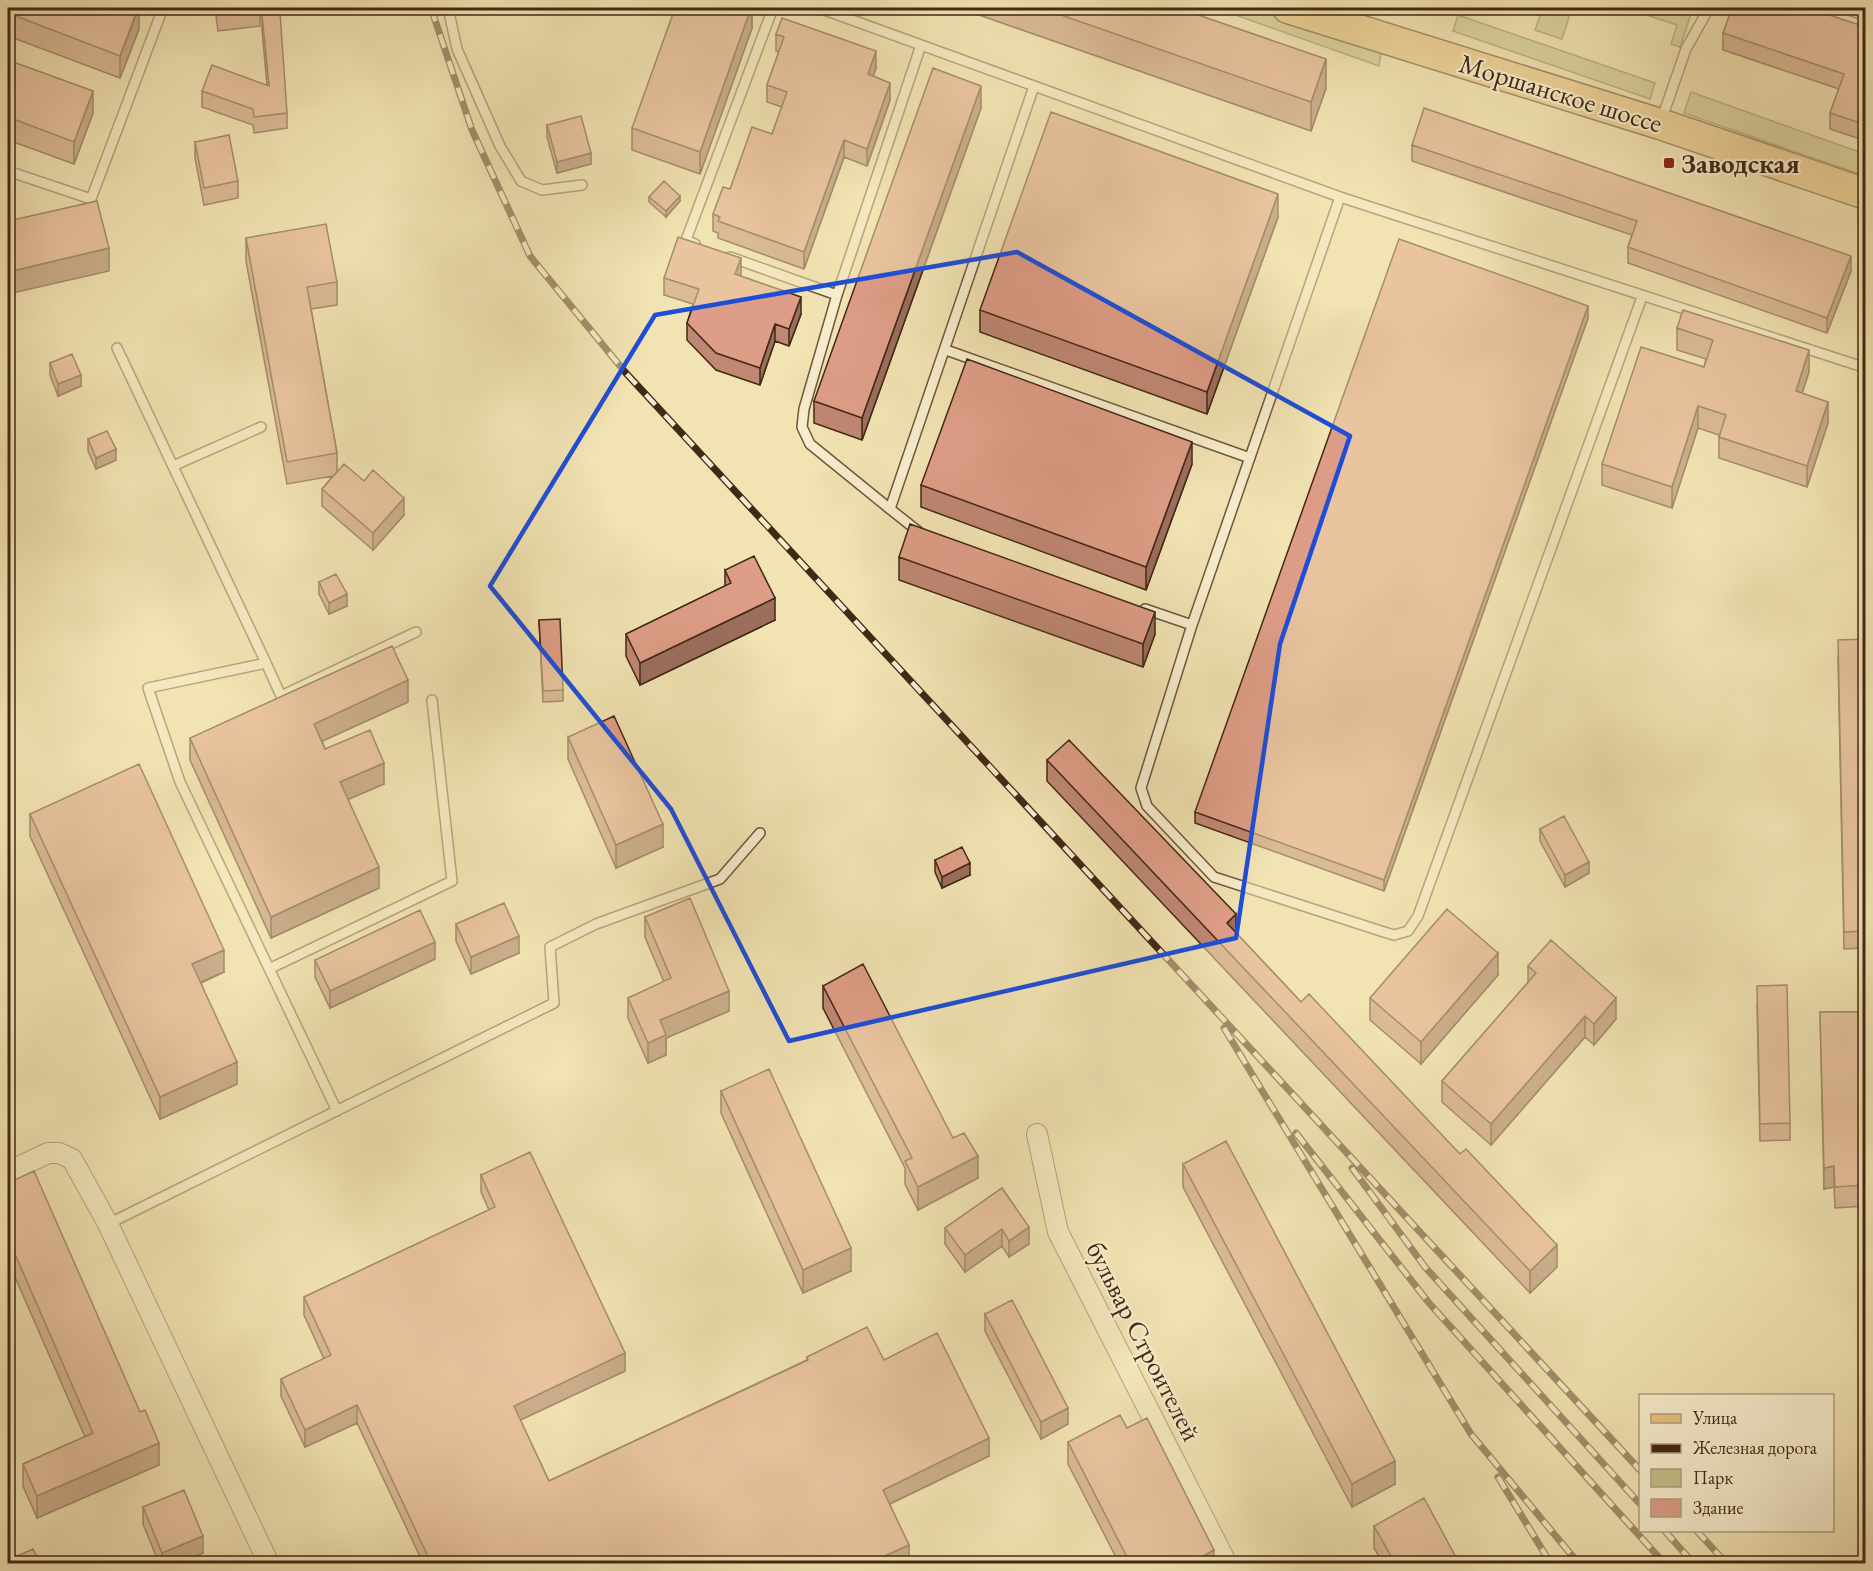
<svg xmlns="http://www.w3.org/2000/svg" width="1873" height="1571" viewBox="0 0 1873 1571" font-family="'EB Garamond',serif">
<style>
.green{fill:#c0c288;stroke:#81754e;stroke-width:1.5}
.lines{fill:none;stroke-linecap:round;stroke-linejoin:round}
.lane-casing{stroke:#6e573c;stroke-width:12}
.street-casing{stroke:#6e573c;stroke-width:22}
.primary-casing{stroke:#422815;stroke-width:33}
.lane{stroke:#f7edcd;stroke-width:9}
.street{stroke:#f7edcd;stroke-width:20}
.primary{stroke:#e9c279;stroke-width:30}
.rail-casing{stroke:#422815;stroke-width:7}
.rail{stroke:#f7edcd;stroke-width:4.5;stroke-dasharray:14;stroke-linecap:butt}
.wall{fill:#bf8774;stroke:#422815;stroke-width:1.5}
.shaded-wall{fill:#9b6e5e;stroke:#422815;stroke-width:1.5}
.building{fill:#de9d87;stroke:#422815;stroke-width:1.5}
.marked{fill:none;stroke:#1d4ed8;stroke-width:4.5;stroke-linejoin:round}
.poi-dot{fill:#8f2418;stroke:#f7edcd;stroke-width:2}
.labels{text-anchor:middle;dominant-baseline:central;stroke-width:4.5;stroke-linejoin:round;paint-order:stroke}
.street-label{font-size:27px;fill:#422815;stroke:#f7edcd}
.poi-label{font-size:27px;font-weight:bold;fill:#422815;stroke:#f7edcd;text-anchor:start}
</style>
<rect width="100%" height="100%" fill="#f2e3b2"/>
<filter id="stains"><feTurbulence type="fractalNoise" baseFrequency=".00333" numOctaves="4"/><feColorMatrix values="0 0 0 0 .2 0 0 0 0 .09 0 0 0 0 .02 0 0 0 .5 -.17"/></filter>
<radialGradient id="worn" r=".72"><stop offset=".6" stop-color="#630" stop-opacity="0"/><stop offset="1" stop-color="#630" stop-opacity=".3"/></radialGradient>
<path class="green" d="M1216,8H1261L1336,34L1382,45L1379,66Z
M1543,8H1572L1562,39L1535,30Z
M1625,8H1693L1680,47L1671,44L1677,25Z
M1458,15L1655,83L1650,99L1453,31Z
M1691,92L1865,154V176L1684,113Z"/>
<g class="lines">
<defs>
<path id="lane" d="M448,8L457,49L500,146L521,181L542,190L582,185
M819,8L1340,197L1866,368
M1810,8L1866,27
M1661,121L1686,49L1709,8
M8,171L91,199L163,8
M695,244L686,240L773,8
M730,257L837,295L921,45
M837,295L804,409L802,427L810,444L890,509
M117,348L266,663L148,688L180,782L337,1111
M946,350L1250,458
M173,466L261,427
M919,532L890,509L1034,86
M1145,609L1192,625L1340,197
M1192,625L1141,788L1147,806L1214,877L1384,932L1394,935L1408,931L1418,916L1642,297
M266,663L281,696L416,632
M269,969L452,881L432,700
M108,1224L554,1003L550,947L596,924L720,879L760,833"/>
<path id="street" d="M1037,1134L1058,1232L1227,1564
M8,1172L48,1153H59L72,1159L108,1224L269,1564"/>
<path id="primary" d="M1288,8L1660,124L1866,194"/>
</defs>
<use href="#lane" class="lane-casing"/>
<use href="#street" class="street-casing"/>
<use href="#primary" class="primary-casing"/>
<use href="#lane" class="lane"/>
<use href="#street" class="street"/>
<use href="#primary" class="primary"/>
<defs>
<path id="rail" d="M431,8L472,130L530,256L625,372L1640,1470
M1224,1028L1471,1434L1579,1564
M1296,1133L1429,1303L1665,1564
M1352,1168L1425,1267L1640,1504
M1498,1477L1551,1564
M1664,1530L1694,1564
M1696,1530L1727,1564"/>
</defs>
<use href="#rail" class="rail-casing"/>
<use href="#rail" class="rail"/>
</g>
<path class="wall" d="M8,8L139,29L120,78L8,36Z
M215,8H260V26L218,31Z
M752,8V28L700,174L632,150V128Z
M959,8H1178L1326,88L1311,131Z
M262,15L287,113V128L254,133L253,125L202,107V91L267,85L262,30Z
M1866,27V141L1830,129V113L1839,89L1723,50V33Z
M776,34L876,68L873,76L890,100L867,166L844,157L804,269L718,238V233L713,231V214L730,189L772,134L782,107L767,102V85L779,52L776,51Z
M8,60L93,113L74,164L8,140Z
M981,108L862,440L814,423V401Z
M547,125L591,164L557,173L547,137Z
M195,142L238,181V198L204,205L195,158Z
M1412,145L1851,271L1827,333L1628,263V247L1632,235L1412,161Z
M649,197L680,201L666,217L649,202Z
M1278,217L1207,414L980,332V310Z
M246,238L337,282V305L311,309L337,453V472L364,481L404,515L373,550L322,506V489L333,476L287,484L246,261Z
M740,276L801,314L789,346L775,341L760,385L716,370L687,340V323L693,304L664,295V278Z
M1588,318L1384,891L1195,823V812Z
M1677,328L1809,372L1802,393L1828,423L1807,487L1719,458V435L1698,428L1672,508L1602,485V464L1704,367L1706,359L1677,350Z
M50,363L81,386L58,396L50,375Z
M88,439L116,460L96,469L88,451Z
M1192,464L1146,590L921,507V485Z
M899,557L1155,634L1143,667L899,580Z
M725,570L775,620L640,685L626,656V634L725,586Z
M319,582L347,606L329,614L319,594Z
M539,620L563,690V701L543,702Z
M1866,639V948L1844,949L1838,657Z
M408,702L322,741L325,749L384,784L348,799L379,888L271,938L190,760V738Z
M568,737L663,847L616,868L568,759Z
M1047,760L1236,933L1301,1002L1557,1267L1530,1293L1047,781Z
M30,814L224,972L201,983L237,1084L160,1119L30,836Z
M1540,829L1589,873L1565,887L1540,841Z
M935,860L970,875L942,888L935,872Z
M645,917L729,1011L666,1038V1055L648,1063L628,1018V998L664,982L645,937Z
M456,924L519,953L471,974L456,941Z
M435,959L330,1008L315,977V960Z
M1528,966L1616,1019L1594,1045L1585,1037L1491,1145L1442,1102V1081L1528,983Z
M1498,975L1421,1064L1370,1020V998Z
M823,986L953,1138L978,1178L918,1210L905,1184V1168L823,1008Z
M1757,1003L1790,1123V1140L1760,1141Z
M1820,1012H1866V1206L1835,1208L1834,1187L1824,1189Z
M721,1091L851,1271L803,1293L721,1113Z
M1183,1164L1395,1484L1352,1507L1183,1187Z
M481,1175L625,1371L520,1420L549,1481L807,1360V1357L884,1360L989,1456L890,1504L909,1562L906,1563H423L357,1423L305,1447L281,1396V1379L324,1359L304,1315V1297L489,1210L481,1192Z
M8,1183L159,1465L37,1518L23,1486V1464L85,1437L8,1261Z
M1002,1188L1029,1244L1009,1257L1002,1246L965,1272L945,1244V1228Z
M985,1314L1068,1424L1041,1439L985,1331Z
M1127,1428L1214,1563H1119L1068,1464V1442Z
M143,1507L203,1553L178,1563H159L143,1524Z
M1374,1526L1459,1563H1383L1374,1548Z"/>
<path class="shaded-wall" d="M139,8V29L120,78V56Z
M751,8L752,28L700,174V152Z
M876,51V68L868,91V74Z
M1326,59V88L1311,131V102Z
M890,83V100L867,166V149Z
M981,86V108L862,440V418Z
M93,91V113L74,164V142Z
M844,140V157L804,269V252Z
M591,153V164L557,173V162Z
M1278,194V217L1207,414V392Z
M680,196V201L666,217V211Z
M109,248V271L8,294V272Z
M1851,256V271L1827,333V318Z
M741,258V275L735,291V274Z
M801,297V314L789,346V329Z
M1588,306V318L1384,891V880Z
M775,324V341L760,385V368Z
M1809,350V372L1796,412V391Z
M81,375V386L58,396V384Z
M1828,402V423L1807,487V466Z
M1698,406V428L1672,508V487Z
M1192,442V464L1146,590V567Z
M116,449V460L96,469V458Z
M404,498V515L373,550V533Z
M347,594V606L329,614V603Z
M775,598V620L640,685V663Z
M1155,612V634L1143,667V644Z
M408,680V702L314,745V724Z
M384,763V784L340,803V782Z
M663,824V847L616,868V845Z
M1589,862V873L1565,887V875Z
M970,863V875L942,888V877Z
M379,867V888L271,938V917Z
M1236,914V936L1227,923Z
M519,936V953L471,974V957Z
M435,942V959L330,1008V991Z
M224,950V972L192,986V964Z
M1498,953V975L1421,1064V1042Z
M729,991V1011L666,1038V1055L648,1063V1043L660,1020Z
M1616,998V1019L1594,1045V1024Z
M1585,1016V1037L1491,1145V1124Z
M237,1062V1084L160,1119V1097Z
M978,1156V1178L918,1210V1187Z
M1834,1166V1187L1824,1189V1168Z
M1029,1227V1244L1009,1257V1241Z
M1002,1229V1246L965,1272V1255Z
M1557,1245V1267L1530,1293V1271Z
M851,1248V1271L803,1293V1270Z
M625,1353V1371L514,1423V1406Z
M357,1405V1423L305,1447V1430Z
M1068,1408V1424L1041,1439V1422Z
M989,1438V1456L883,1507V1490Z
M12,1440V1451L8,1453V1442Z
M159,1443V1465L37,1518V1496Z
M1395,1461V1484L1352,1507V1484Z
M203,1536V1553L178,1563H162V1553Z
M909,1545V1562L906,1563H869Z
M1214,1550V1563H1194V1561Z"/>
<path class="building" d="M8,8H138L120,56L8,13Z
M217,8H260V9L218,14Z
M675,8H751L700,152L632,128Z
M1041,8H1178L1326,59L1311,102Z
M1732,8H1808L1866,27V125L1830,113L1844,74L1723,33Z
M280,13L287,113L254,117L253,109L202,91L212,65L269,86L262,15Z
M782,18L876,51L868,74L890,83L867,149L844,140L804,252L718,221L720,217L713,214L723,187L730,189L752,127L772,134L787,92L767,85L784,37L776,34Z
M8,60L93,91L74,142L8,117Z
M933,68L981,86L862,418L814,401Z
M1424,108L1851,256L1827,318L1628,247L1637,221L1412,145Z
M1051,112L1278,194L1207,392L980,310Z
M581,116L591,153L557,162L547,125Z
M229,135L238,181L204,188L195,142Z
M664,181L680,196L666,211L649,197Z
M97,201L109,248L8,272V221Z
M326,224L337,282L307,287L337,453L287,462L246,238Z
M678,237L741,258L735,274L801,297L789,329L775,324L760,368L716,353L687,323L699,289L664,278Z
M1399,239L1588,306L1384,880L1195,812Z
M1683,310L1809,350L1796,391L1828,402L1807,466L1719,437L1726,415L1698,406L1672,487L1602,464L1641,347L1704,367L1713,340L1677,328Z
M72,354L81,375L58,384L50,363Z
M967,359L1192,442L1146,567L921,485Z
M107,431L116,449L96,458L88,439Z
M344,464L364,481L373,470L404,498L373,533L322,489Z
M910,524L1155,612L1143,644L899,557Z
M754,556L775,598L640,663L626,634L731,583L725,570Z
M336,574L347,594L329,603L319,582Z
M560,619L563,690L543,691L539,620Z
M1866,639V931L1844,932L1838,640Z
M392,646L408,680L314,724L325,749L370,730L384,763L340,782L379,867L271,917L190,738Z
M614,716L663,824L616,845L568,737Z
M1069,740L1236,914L1227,923L1301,1002L1309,994L1460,1154L1466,1149L1557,1245L1530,1271L1047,760Z
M139,764L224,950L192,964L237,1062L160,1097L30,814Z
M1564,816L1589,862L1565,875L1540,829Z
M962,847L970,863L942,877L935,860Z
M690,898L729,991L660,1020L666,1035L648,1043L628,998L671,978L645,917Z
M504,903L519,936L471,957L456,924Z
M1447,909L1498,953L1421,1042L1370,998Z
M420,910L435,942L330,991L315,960Z
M1551,940L1616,998L1594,1024L1585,1016L1491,1124L1442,1081L1536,973L1528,966Z
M863,964L953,1138L964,1133L978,1156L918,1187L905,1161L912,1158L823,986Z
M1787,985L1790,1123L1760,1124L1757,986Z
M1820,1012H1866V1185L1835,1187L1834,1166L1824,1168Z
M769,1069L851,1248L803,1270L721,1091Z
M1226,1141L1395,1461L1352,1484L1183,1164Z
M530,1152L625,1353L514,1406L549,1481L808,1360L807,1357L867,1327L884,1360L937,1333L989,1438L883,1490L909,1545L869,1563H431L357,1405L305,1430L281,1379L331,1355L304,1297L495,1207L481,1175Z
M34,1171L140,1412L145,1410L159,1443L37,1496L23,1464L93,1433L8,1238V1183Z
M1002,1188L1029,1227L1009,1241L1002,1229L965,1255L945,1228Z
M1012,1300L1068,1408L1041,1422L985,1314Z
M1120,1415L1127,1428L1147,1418L1214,1550L1194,1561L1195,1563H1130L1068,1442Z
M8,1430L12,1440L8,1442Z
M184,1490L203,1536L162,1553L143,1507Z
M1424,1498L1459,1563H1395L1374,1526Z
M33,1549L40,1563H8V1560Z"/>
<path d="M0 0H1873V1571H0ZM1017,252L1350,436L1280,644L1236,938L789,1041L671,809L490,586L655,315Z" fill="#f2e3b2" fill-opacity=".55" fill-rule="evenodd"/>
<path class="marked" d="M1017,252L1350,436L1280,644L1236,938L789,1041L671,809L490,586L655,315Z"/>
<rect class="poi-dot" x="1663" y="157" width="12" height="12" rx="3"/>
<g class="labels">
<g class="street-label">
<text transform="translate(1561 93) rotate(17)">Моршанское шоссе</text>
<text transform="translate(1144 1341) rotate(63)">бульвар Строителей</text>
</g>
<g class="poi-label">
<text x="1681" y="163">Заводская</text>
</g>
</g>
<rect width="1873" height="1571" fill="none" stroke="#f2e3b2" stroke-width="30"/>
<rect x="9" y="9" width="1855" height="1553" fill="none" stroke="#422815" stroke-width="3"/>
<rect x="15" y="15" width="1843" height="1541" fill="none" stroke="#422815" stroke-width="1.5"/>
<rect x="1639" y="1394" width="195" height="138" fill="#f7edcd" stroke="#af9e83" stroke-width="1.5"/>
<rect x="1651" y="1414" width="30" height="9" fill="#e9c279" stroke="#af9e83" stroke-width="1.5"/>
<text x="1693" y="1424" font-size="18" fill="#422815">Улица</text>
<rect x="1651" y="1444" width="30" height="9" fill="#422815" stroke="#af9e83" stroke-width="1.5"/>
<text x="1693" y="1454" font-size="18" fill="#422815">Железная дорога</text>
<rect x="1651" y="1469" width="30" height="18" fill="#c0c288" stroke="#af9e83" stroke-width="1.5"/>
<text x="1693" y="1484" font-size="18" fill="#422815">Парк</text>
<rect x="1651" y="1499" width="30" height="18" fill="#de9d87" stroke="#af9e83" stroke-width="1.5"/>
<text x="1693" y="1514" font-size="18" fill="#422815">Здание</text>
<rect width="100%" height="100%" filter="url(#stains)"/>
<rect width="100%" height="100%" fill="url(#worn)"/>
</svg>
